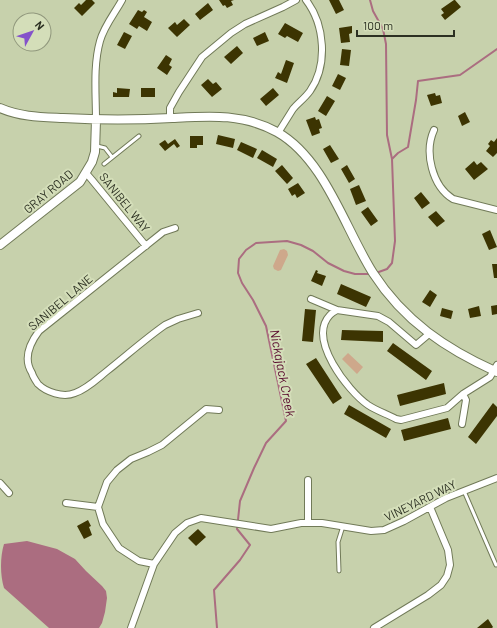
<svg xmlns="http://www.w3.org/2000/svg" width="497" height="628" viewBox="0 0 497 628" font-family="Barlow,sans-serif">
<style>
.green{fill:#cea88b}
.water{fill:#ab6d80}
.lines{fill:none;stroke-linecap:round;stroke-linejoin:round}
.stream{stroke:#ab6d80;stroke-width:2}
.building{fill:#3c3402}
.service-casing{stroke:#717a58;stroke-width:5}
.minor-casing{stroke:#717a58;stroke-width:8}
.tertiary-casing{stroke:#717a58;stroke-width:10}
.service{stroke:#fff;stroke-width:3}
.minor{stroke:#fff;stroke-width:6}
.tertiary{stroke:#fff;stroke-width:8}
.labels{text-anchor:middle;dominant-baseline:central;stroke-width:4;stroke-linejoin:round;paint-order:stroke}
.street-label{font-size:12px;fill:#2c3022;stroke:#d4deb9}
.water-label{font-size:13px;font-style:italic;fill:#58092d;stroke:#d4deb9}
</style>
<rect width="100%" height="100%" fill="#c7d1ac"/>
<path class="green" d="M284,249L287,251L288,255L281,270L278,271L274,269L273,266L280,250Z
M348,353L363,367L357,374L342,359Z"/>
<path class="water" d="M27,541L57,549L75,559L86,571L102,586L106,591L107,598L105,612L102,623L99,628H49L4,588C0,575 0,557 4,544Z"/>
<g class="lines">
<path class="stream" d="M370,0L373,11L383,29L386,44L387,135L392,159L395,241L392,263L387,269L376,273
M392,159L398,153L408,147L416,100L418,81L460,75L497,49
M217,628L214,590L240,560L250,545L237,529L240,501L254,468L266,443L286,421L266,326L253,300L242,283L238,273L239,259L246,250L256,243L287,241L301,245L313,251L328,263L344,271L355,274H372"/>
</g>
<path class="building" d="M86,0H92L95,3L82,16L74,8L79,3L81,5Z
M219,0H234L231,1L233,5L227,8L225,5L223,6Z
M329,0H339L344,10L336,14Z
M454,0H455L461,7L445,20L441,15L444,13L441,9Z
M208,3L213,10L200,20L195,14Z
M138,10L142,12L144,10L147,12L144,17L152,22L147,31L139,26L137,29L129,24Z
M184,19L190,25L177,37L168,28L175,22L177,25Z
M285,23L303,33L298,42L287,36L285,38L278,34Z
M352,26V33L349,34L350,42L341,43L339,28Z
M124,32L132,36L125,49L117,45Z
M265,32L269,41L257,46L253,38Z
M237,46L243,53L231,64L224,57Z
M342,49L351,50L349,66L340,65Z
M166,55L172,59L169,65L172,67L167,75L157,68Z
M286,60L294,63L287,83L275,78L278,72L281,74Z
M338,74L346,78L340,90L332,86Z
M208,79L213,84L216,82L222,89L212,97L201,85Z
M117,88L130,89L129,97H113V92L117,93Z
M141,88H155V97H141Z
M273,88L279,95L266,106L260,99Z
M435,93L436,96L440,95L442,103L431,106L427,95Z
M327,96L335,101L326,116L318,111Z
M465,112L470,122L462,126L458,116Z
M315,117L316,120L319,119L322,128L319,129L320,133L312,136L306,120Z
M218,135L235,139L233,148L216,144Z
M190,136H203V145H197V148H190Z
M497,138V153L493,157L486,151L490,146L488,144L491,140L494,142Z
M175,139L180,146L177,148L174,144L165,151L159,144L165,140L168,144Z
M241,142L257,149L253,158L237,150Z
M330,145L339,159L331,163L323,149Z
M262,150L277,159L273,167L257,158Z
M474,161L477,165L481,162L488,169L474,180L465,169Z
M282,165L293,178L287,184L275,171Z
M347,165L355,179L349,183L341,169Z
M298,183L305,193L297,198L295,194L292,196L288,189Z
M359,185L366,201L356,205L350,189Z
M421,192L430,203L422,209L414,198Z
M368,207L378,221L371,226L361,212Z
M436,211L445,221L437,227L428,217Z
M490,230L497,247L489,250L482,234Z
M492,264H497V278H494Z
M316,270L318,271L317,273L326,276L322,286L311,281Z
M341,284L371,297L366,307L337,294Z
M430,290L437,295L430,307L422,302Z
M497,305V314L492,315L491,306Z
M479,306L481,316L470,318L468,309Z
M442,308L453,311L451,319L440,316Z
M305,309L316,310L313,342L302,341Z
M342,330L383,331V342L341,340Z
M393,343L432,371L426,380L387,351Z
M316,358L342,398L333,404L306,364Z
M444,383L446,394L400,406L397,395Z
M493,403L497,407V416L476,444L468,437Z
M349,405L391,429L386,438L344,414Z
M448,418L451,429L404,441L401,430Z
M88,520L91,526L89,527L92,535L84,539L77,526Z
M198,529L206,537L196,546L188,538Z
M488,619L493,627L492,628H477Z"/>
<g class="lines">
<defs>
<path id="service" d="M97,146L105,148L112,157
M104,164L139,136
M464,491L496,565
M339,571L338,542L343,526"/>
<path id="minor" d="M170,118V108L179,92L202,57L231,33L245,24L283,7L296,0
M96,120C96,94 93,66 100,41C104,26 115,13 122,0
M434,130C424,152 432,186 453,199L497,210
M278,133C283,125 288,117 293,109C298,103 305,98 310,91C328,65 325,25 306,0
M86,173L92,180L146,246
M175,228L163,232L39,331C30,343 23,359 32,373C33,377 36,381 38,384C46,392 63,398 75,393C87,389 97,379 107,371C126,356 145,339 165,325L178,319L198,313
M311,299L337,310
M429,334L416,345L389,322L378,316L337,310C335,311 332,313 330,315C307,339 348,391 368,405C377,411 387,414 396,419L401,420L447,408L463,394L490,377L497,365
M462,424L466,400L463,394
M308,480V523
M0,483L9,493
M66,503L98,507
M154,564L139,561L119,548L103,524L98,507L107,482L117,470L131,459L148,452L162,445L206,409L219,410
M131,628L154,564L175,533L187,523L201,518L271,529L301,523H322L371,531L384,530L404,521L446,498L497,478
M374,628L428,595L441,585L447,576L450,565L448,550L430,507"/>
<path id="tertiary" d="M0,108C21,117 41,117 63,118C100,120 136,120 172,118C209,116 242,113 277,132C325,159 345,229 373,273C404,321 446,349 497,372
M0,245L80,182L92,162L95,152L96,120"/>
</defs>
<use href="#service" class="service-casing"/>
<use href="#minor" class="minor-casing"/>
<use href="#tertiary" class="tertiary-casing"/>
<use href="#service" class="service"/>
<use href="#minor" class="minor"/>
<use href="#tertiary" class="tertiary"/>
</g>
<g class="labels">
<g class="street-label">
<text transform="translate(48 191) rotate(-40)">GRAY ROAD</text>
<text transform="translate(125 202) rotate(51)">SANIBEL WAY</text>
<text transform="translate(60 302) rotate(-40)">SANIBEL LANE</text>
<text transform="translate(420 500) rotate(-26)">VINEYARD WAY</text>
</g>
<g class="water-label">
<text transform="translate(283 373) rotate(79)">Nickajack Creek</text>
</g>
</g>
<g transform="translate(32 32) rotate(50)"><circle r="19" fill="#d4deb9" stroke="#91987d"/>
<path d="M0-3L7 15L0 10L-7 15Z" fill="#8452ca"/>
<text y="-6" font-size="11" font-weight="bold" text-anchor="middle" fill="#2c3022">N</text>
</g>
<path d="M357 30v6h97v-6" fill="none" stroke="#2c3022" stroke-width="2"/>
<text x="363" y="30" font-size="12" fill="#2c3022" stroke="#d4deb9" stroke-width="3" paint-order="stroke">100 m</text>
</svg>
